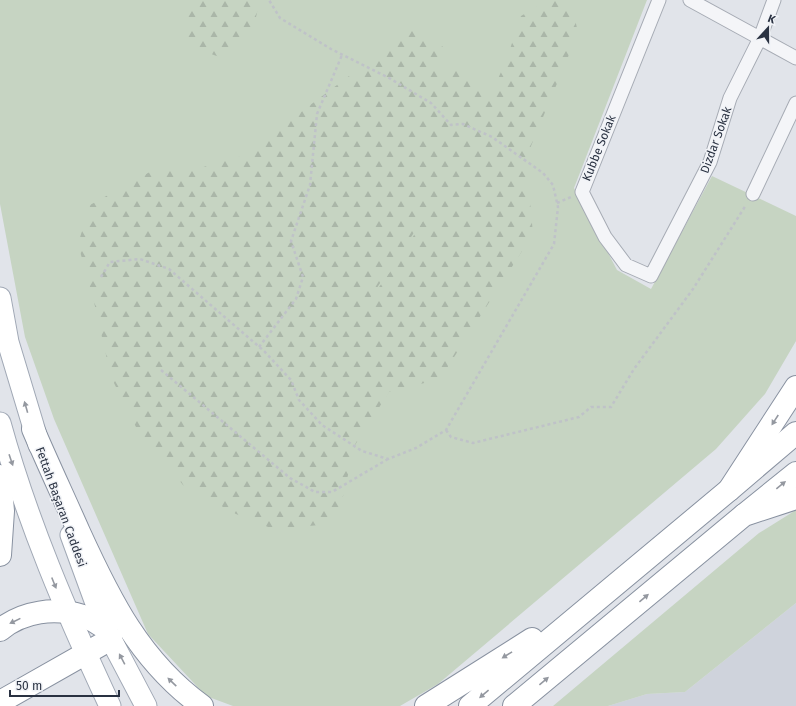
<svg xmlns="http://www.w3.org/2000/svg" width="796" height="706" viewBox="0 0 796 706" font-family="'Fira Sans',sans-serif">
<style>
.built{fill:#cfd3dc}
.grass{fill:#c6d4c2}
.forest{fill:url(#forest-firs);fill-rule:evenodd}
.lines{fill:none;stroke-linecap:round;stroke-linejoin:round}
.minor-casing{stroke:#a6abb4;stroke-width:15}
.primary-casing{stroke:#a0a8b5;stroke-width:23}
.trunk-casing{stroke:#8891a0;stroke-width:24}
.motorway-casing{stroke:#8891a0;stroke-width:24}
.path{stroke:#bfc2c8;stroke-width:2.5;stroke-dasharray:3 3;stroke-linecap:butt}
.minor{stroke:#f4f5f8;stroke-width:13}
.primary{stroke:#fff;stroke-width:21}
.trunk{stroke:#fff;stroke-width:22}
.motorway{stroke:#fff;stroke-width:22}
.oneway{fill:#9498a0}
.labels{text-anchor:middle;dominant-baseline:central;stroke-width:3;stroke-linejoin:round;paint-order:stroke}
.street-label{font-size:12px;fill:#293141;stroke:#f1f3f7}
</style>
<defs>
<pattern id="forest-firs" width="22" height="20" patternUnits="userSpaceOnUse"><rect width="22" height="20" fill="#c6d4c2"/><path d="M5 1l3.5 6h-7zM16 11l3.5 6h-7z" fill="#aab6a8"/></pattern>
</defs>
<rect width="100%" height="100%" fill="#e1e4ea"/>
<path class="built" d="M796,603V706H608L647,694L685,692Z"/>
<path class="grass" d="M0,0H647L574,188L617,270L651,289L712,176L796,216V341L765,394L716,449L438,684L400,706H233L206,696L148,634L54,419L25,337L0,204Z
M796,510V603L685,692L647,694L608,706H553L759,533Z"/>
<path class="forest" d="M188,0H260L256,17L244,44L225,59L189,46L185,5Z
M548,0H571L578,33L526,158L533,234L440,379L389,392L355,445L341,505L320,525L273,529L236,514L183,485L136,427L111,377L94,302L78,244L90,205L157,168H200L242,156L412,29L445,48L433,71H461L492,92L506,61L521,16ZM446,185L393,268L360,313Z"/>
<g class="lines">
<defs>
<path id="minor" d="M659,0L582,192L605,237L626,265L651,276L710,162L730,98L760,38L774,0
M690,0L796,58
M753,194L796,103"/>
<path id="primary" d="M0,298L8,342L39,445
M0,423C27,521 67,614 110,706
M71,535L105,628L146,706"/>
<path id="trunk" d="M33,429C48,464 64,498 79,532C110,600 140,661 202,706
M0,476L3,511L0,555
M0,630C23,611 55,607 83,616C90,618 98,624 105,628
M0,702L111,639
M426,706L532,639
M470,706L729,490L796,387
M514,706L744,515L796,498"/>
<path id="motorway" d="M729,490L796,433
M744,515L796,473"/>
</defs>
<use href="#minor" class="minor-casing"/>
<use href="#primary" class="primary-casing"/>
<use href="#trunk" class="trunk-casing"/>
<use href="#motorway" class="motorway-casing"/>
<path class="path" d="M557,203L571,197
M101,277L110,262L140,259L169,269L264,351L291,380L299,400L322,425L362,451L388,459L416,448L446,430L554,244L558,207L553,185L543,173L492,137L463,124L451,125L431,103L389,78L331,49L280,18L269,0
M259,347L296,299L303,277L291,241L310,185L317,114L342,55
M161,370L290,478L315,492H332L388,459
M446,430L451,437L473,443L579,417L591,407H611L634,369L693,289L746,205"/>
<use href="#minor" class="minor"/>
<use href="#primary" class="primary"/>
<use href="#trunk" class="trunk"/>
<use href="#motorway" class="motorway"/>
</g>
<defs><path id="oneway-solid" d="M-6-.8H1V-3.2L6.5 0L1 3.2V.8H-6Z"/></defs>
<g class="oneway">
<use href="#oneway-solid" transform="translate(26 407) rotate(-106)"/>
<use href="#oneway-solid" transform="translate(775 420) rotate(123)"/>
<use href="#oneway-solid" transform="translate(11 460) rotate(71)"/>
<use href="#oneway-solid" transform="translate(781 485) rotate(-39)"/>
<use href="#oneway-solid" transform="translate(54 583) rotate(68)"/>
<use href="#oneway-solid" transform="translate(644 598) rotate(-40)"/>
<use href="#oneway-solid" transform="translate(15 621) rotate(154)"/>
<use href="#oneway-solid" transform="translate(507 655) rotate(148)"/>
<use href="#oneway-solid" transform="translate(122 659) rotate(-118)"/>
<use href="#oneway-solid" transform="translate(544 681) rotate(-40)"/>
<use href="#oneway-solid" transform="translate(172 682) rotate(-136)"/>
<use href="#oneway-solid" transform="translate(484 694) rotate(140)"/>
</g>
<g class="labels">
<g class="street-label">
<text transform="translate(716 140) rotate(-70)">Dizdar Sokak</text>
<text transform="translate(599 148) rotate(-68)">Kubbe Sokak</text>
<text transform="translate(61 507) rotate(70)">Fettah Başaran Caddesi</text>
</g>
</g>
<g transform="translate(768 28) rotate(21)" stroke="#f1f3f7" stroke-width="3" paint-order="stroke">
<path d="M0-3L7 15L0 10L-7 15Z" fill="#293141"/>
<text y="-6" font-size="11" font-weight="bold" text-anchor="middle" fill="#293141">K</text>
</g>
<path d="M10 690v6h109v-6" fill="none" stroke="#293141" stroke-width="2"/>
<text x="16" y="690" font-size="12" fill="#293141" stroke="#f1f3f7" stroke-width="3" paint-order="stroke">50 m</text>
</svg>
